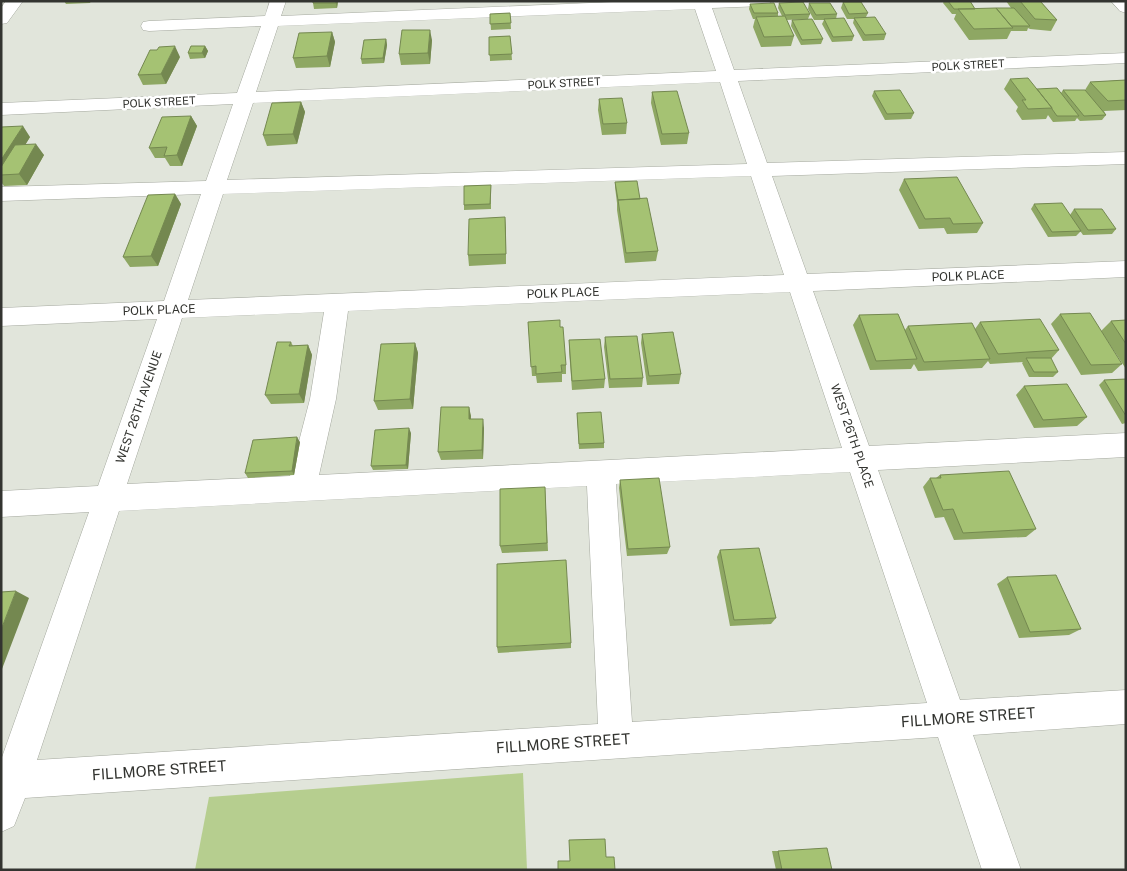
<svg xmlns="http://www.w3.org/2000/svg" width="1127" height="871" viewBox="0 0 1127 871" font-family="'Public Sans',sans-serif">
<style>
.green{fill:#b6ce8f}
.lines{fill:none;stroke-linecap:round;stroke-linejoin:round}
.minor-casing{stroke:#a4a89e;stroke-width:1}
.minor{fill:#fff;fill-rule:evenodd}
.wall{fill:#8ea763}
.shaded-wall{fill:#748850}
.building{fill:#a5c273;stroke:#748850}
.labels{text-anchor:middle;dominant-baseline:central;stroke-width:5;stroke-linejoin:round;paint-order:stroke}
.far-street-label{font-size:11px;fill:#333430;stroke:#fff}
.street-label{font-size:12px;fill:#333430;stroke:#fff}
.near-street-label{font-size:15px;fill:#333430;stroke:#fff}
</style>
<rect width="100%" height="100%" fill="#e1e5db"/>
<path class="green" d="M523,773L527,870H195L209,797Z"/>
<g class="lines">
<defs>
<path id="minor" d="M6,1H23L7,23L1,24V8Z
M270,1H286L281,16L637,1H771L769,4L763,6L712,8L734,70L1126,53V63L738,81L767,163L1126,152V164L772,176L807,274L1126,261V277L813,291L869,446L1126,433V457L878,470L960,700L1126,690V724L973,735L1021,870H982L938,737L25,798L14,826L1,832V760L89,512L1,517V491L98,486L157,319L1,326V308L164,301L201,194L1,201V187L206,181L233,104L1,115V103L237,93L261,26L149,31L143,30L141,26L143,22L149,21L265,16ZM695,9L716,71L256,92L278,26ZM720,82L747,164L227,180L253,103ZM751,176L784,275L188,300L223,194ZM790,292L842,448L319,475L336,399L348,311ZM324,312L310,399L290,476L127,484L182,318ZM850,472L927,703L632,722L616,484ZM587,486L598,724L37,760L119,511Z
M1111,1H1126V13L1120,11Z"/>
</defs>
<use href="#minor" class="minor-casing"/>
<use href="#minor" class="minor"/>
</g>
<path class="wall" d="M64,1H91L90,3L66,4Z
M313,1H338L337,8L314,9L313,3Z
M944,1H970L975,9L1011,8L1006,1H1040L1057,20L1051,31L1030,29L1028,28L1027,31H1011L1007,39L969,40L954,19L956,14H952L943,3Z
M843,2L868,13L866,17L886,34L884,40L863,41L853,23L854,19H847L841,8Z
M779,3L810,14L808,19L786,20L794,36L791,46L761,47L753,27L755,19H753L749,9L750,4L778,13V16H782L778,8Z
M809,3L837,14L836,19L854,36L852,41L832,42L822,24L824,20H814L808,9Z
M510,13L511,29L491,30L490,14Z
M792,20L823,39L821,44L801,45L791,26Z
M332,32L335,42L330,67L296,68L293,58Z
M510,36L512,60L490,61L489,37Z
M386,39L387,45L384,63L362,64L361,59Z
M432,40L430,64L401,65L399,54Z
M205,46L208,51L205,58L190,59L188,53Z
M180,57L166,84L143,85L138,75Z
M1010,79L1037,89L1061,93L1063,90H1085L1090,82L1126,80V110L1104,111L1106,115L1102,120L1080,121L1077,118L1075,121L1053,122L1048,115L1046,119L1022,120L1016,111L1018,107L1004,89Z
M874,91L914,113L911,119L885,120L872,96Z
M652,92L689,133L687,144L661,145L651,103Z
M599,99L627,123L626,134L602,135L598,110Z
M301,102L305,112L297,144L267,146L263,135Z
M191,116L197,126L182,166H170L165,158H155L149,148Z
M1,127L30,137L25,145L44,155L27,185L4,186L1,182Z
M904,179L983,223L977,233L947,234L944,228L919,229L899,190Z
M615,182L640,199L658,251L656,261L625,263L617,210V203L615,187Z
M491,185V209L464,210V205Z
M175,194L181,204L158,266L130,267L123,257Z
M1034,204L1070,215L1074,209L1116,229L1112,234L1083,235L1076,225L1081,231L1076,236L1048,237L1031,209Z
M506,227V264L469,266L468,255Z
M1060,314L1122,364L1112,373L1081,375L1051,324Z
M859,315L905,330L908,326L975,329L980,322L1059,350L1051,359L1058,372L1053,377H1029L1022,363L1023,362L990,364L988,361L982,368L918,371L914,364L911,369L870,370L853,325Z
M1126,320V369L1101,331L1111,321Z
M528,322L566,365V374H562V382L537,383L536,376H532Z
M642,334L681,374L679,384L647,385L641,343Z
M605,337L643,378L642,387L609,388L604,347Z
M569,340L605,379L604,388L572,390L569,350Z
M291,342L293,346L308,345L312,355L304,403L271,404L265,395Z
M415,343L418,353L413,409L378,410L374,401Z
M1126,379V423L1122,424L1099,385L1104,380Z
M1024,386L1087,417L1077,426L1034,428L1016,395Z
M469,407L471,419L484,428L483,459L441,460L438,452Z
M577,413L604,443V448L579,449Z
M411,433L408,469L373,470L371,466Z
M300,442L294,475L248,478L245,473Z
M940,475L1036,529L1026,537L954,540L944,517L935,518L923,487L930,478H936Z
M620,480L670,547L667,554L627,556L619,488Z
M545,487L548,551L502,553L500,546Z
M720,550L776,618L771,624L730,626L717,557Z
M1007,577L1081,629L1069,635L1019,638L997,584Z
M571,643V648L498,653L497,647Z
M772,851H778L832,870H776Z"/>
<path class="shaded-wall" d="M336,1H338L337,8L336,3Z
M430,30L432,40L430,64L428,53Z
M332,32L335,42L330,67L327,56Z
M386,39L387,45L384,63L383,58Z
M175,46L180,57L166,84L161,74Z
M205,46L208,51L205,58L202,53Z
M301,102L305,112L297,144L293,134Z
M191,116L197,126L182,166L177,155Z
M23,126L30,137L7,175H1V160Z
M36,144L44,155L27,185L19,174Z
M175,194L181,204L158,266L151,256Z
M505,217L506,227V264V254Z
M415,343L418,353L413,409L410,399Z
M308,345L312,355L304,403L299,394Z
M469,407L471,416L470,428L469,419Z
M483,419L484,428L483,459L482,450Z
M409,428L411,433L408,469L406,465Z
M297,437L300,442L294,475L292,471Z
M16,591L29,598L2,669H1V630Z"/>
<path class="building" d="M313,1H336V3H313Z
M948,1H970L975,9H954Z
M1020,1H1040L1057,20L1035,19Z
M803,2L810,14L785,15L779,3Z
M843,2H861L868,13L849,14Z
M774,3L778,13H754L750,4Z
M809,3H830L837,14L816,15Z
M996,8L1013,28L974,29L958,9Z
M996,8H1014L1030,26H1011Z
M510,13L511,23L490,24V14Z
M785,16L794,36L764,37L756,17Z
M875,17L886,34L865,35L854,18Z
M844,18L854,36L833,37L824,19Z
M812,19L823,39L802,40L792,20Z
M402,30H430L428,53L399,54Z
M332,32L327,56L293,58L299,33Z
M510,36L512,54L489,55V37Z
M386,39L383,58L361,59L364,40Z
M175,46L161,74L138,75L150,50H157L159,47Z
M191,46H205L202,53H188Z
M1028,78L1052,108L1028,109L1022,100H1026L1010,79Z
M1126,80V100L1108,101L1090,82Z
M1057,88L1079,116H1057L1052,109V108L1037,89Z
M900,90L914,113L887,114L874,91Z
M1063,90H1085L1106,115L1084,116Z
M677,91L689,133L662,134L652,92Z
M622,98L627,123L603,124L599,99Z
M301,102L293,134L263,135L272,103Z
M191,116L177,155L164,156L167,147L149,148L162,117Z
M23,126L1,160V127Z
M36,144L19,174L1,175V167L15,145Z
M957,177L983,223L953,224L950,218L925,219L904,179Z
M637,181L640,199L618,200L615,182Z
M491,185L490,204L464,205V186Z
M175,194L151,256L123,257L148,195Z
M647,198L658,251L626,253L618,200Z
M1062,203L1081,231L1052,232L1034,204Z
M1074,209H1102L1116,229L1088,230Z
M505,217L506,254L468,255L469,219Z
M1090,313L1122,364L1091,365L1060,314Z
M898,314L917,359L876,361L859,315Z
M1040,319L1059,350L998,354L980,322Z
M560,320V327H563L566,365H561L562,372L536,374V366L531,367L528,322Z
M1126,320V344L1111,321Z
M972,323L990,359L924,362L908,326Z
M673,332L681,374L649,376L642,334Z
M637,336L643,378L610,379L605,337Z
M600,339L605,379L572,381L569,340Z
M277,342H291L289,346L308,345L299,394L265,395Z
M415,343L410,399L374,401L381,344Z
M1026,358H1051L1058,372H1034Z
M1126,379V416L1104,380Z
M1067,384L1087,417L1043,420L1024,386Z
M441,407H469V419H483L482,450L438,452Z
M601,412L604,443L579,444L577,413Z
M409,428L406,465L371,466L375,430Z
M297,437L292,471L245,473L253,440Z
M1009,471L1036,529L963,533L953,509L943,510L930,478H941L940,475Z
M659,478L670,547L628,549L620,480Z
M545,487L547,543L500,546V489Z
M759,548L776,618L734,620L720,550Z
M566,560L571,643L497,647V564Z
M1056,575L1081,629L1030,632L1007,577Z
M16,591L1,630V592Z
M605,839L606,857H614L615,870H558V861H570L569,840Z
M827,848L832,870H782L778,851Z"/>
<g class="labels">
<g class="far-street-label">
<text transform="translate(968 65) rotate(-3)">POLK STREET</text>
<text transform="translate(564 83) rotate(-3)">POLK STREET</text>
<text transform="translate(159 102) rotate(-3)">POLK STREET</text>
</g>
<g class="street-label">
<text transform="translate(968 276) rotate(-2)">POLK PLACE</text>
<text transform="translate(563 293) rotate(-2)">POLK PLACE</text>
<text transform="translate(159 310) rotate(-2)">POLK PLACE</text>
<text transform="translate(139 407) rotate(-71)">WEST 26TH AVENUE</text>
<text transform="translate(852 436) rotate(71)">WEST 26TH PLACE</text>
</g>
<g class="near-street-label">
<text transform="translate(968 717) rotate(-4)">FILLMORE STREET</text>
<text transform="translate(563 743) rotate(-4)">FILLMORE STREET</text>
<text transform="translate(159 770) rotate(-4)">FILLMORE STREET</text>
</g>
</g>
<rect width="1127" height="871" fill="none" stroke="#333430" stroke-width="5"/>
</svg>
